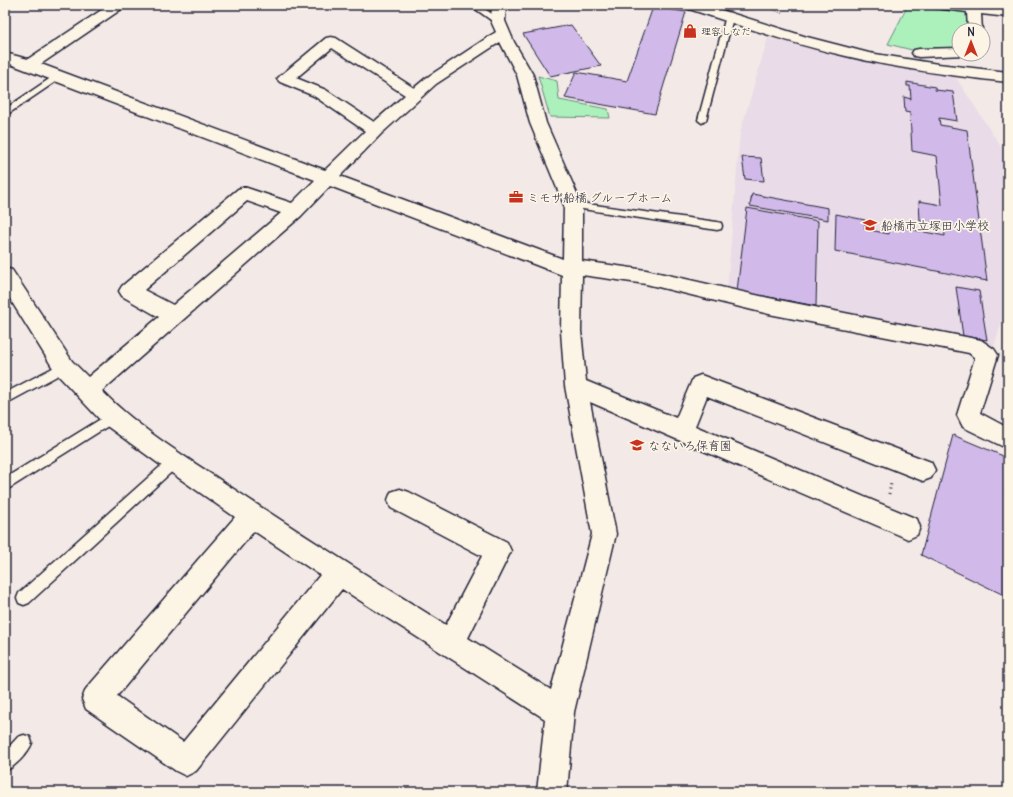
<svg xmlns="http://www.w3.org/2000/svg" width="1013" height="797" viewBox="0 0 1013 797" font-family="Delius,'Klee One',sans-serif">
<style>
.built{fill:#e9dbe7}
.green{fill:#acf1bc;stroke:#678a7c}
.building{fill:#d1baea;stroke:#22223b}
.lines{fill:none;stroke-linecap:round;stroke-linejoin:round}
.service-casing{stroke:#22223b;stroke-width:3}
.minor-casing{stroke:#22223b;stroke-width:3}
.path-far1{stroke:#22223b;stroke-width:2;stroke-dasharray:0.5 2;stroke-linecap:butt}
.path{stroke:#22223b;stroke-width:3;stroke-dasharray:1 3.5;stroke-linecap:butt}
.service{fill:#fcf5e5;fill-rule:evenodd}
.minor{fill:#fcf5e5;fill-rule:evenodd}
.labels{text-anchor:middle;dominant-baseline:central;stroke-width:3.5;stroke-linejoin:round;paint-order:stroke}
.far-poi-label{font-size:10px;fill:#22223b;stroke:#fcf5e5;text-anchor:start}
.poi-label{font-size:12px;fill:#22223b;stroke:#fcf5e5;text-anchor:start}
</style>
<rect width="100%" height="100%" fill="#f3e9e6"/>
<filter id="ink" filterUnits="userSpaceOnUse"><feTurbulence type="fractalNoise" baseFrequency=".025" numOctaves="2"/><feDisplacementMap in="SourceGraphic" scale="8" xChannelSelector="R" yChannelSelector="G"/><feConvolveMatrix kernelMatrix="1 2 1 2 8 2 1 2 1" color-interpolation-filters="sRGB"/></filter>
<g filter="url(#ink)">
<path class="built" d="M768,38L889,66L955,76L1008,158V302L994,346L727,291L740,133Z"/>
<path class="green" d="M908,5L968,11V30H959V50H912L888,44Z
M538,76L557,81L559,100L608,109L610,118L550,117Z"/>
<path class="building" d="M653,7L686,12L655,114L565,98L576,72L627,81Z
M571,25L601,66L550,76L523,34Z
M907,82L935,87V90L953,92L957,121L939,118L940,125L967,130L987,281L835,251L836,214L865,220V229L889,234V225L945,236L944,225L920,221L919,201L942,205L937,156L912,151L910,113L905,112L904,97L911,99L910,86H907Z
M742,157L761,158L764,181L745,179Z
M752,194L828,208V220L750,206Z
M747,208L818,221L816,306L737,291Z
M956,287L979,291L987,340L963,336Z
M953,435L1008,458V597L921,555Z"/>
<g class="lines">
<defs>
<path id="service" d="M470,5H479L502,21L498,23H495Z
M726,16H732L733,18L706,120L702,123L698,120Z
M58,73L62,76L61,78L5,116V109Z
M573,202L717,222L721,223L722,226L721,229L717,230L570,207L568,205Z
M64,362L68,364L70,367L68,370L5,404V393Z
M112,412L116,413L118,417L116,421L5,491V478Z
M174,456L178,458L180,462L178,466L29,603L24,605L19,603L17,598L19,593L170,458Z
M24,735L30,737L32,743C28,753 15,767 5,771V751L18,737Z"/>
<path id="minor" d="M109,5H125L123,8L41,64L325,170L365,131L314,96L280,82L277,79L280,76L326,38L331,37L336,38L414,88L426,78L496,32L491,21L492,5H506L505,21L514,42L533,75L546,123L582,205V261L646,270L769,298L981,340L994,349L998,355L980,413L1008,428V449L963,427L957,415L975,358L969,353L769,314L646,284L582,275L581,331L586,381L676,418L693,378L701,375L931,462L935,470L931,478L923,481L707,396L695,426L917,519L920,527L917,535L908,539L899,535L590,402L616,534L574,712L567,792H537L545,719L342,589L196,771L186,776L176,771L86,709L82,699L86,689L235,517L166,469L104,424L56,373L5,291V268L12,270L72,361L88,377L159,317L122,296L119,291L122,286L238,189L244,187L292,203L315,180L5,62V53L28,59ZM500,42L517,75L530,123L564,205L563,259L340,176L381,134L436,84ZM332,48L405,95L374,122L326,90L296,78ZM330,186L562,275L561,331L565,386L592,534L551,690L468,638L511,551L507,542L409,492L400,489L391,492L388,500L391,508L482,556L446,625C372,579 298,532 226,484C183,455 138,428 102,391L301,216ZM247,201L281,213L173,305L144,290ZM254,531L320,575L183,742L117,696Z
M684,5H705L807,37L869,53L938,64L1008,72V82C954,76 899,69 846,56C792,44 739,25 686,8Z
M933,5H981L1008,9V17L981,14L982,30H968L967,12L935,8Z
M959,48V54H965L964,55L919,57L914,56L912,53L914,50L919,49Z"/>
</defs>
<use href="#service" class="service-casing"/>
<use href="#minor" class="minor-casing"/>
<path class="path-far1" d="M763,5L784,14"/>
<path class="path" d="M889,494L891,483"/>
<use href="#service" class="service"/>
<use href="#minor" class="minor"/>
</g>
</g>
<defs>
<symbol id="shop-bare" viewBox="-9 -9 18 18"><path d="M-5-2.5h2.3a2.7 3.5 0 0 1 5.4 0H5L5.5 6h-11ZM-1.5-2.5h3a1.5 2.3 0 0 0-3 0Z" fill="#c8321e" stroke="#fcf5e5" stroke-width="2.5" paint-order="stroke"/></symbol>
<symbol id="office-bare" viewBox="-9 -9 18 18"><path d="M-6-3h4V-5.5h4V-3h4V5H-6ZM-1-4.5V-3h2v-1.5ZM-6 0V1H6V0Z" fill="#c8321e" stroke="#fcf5e5" stroke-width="2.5" paint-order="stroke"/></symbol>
<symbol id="school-bare" viewBox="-9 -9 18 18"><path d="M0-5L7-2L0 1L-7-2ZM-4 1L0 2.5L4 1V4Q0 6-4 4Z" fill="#c8321e" stroke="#fcf5e5" stroke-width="2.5" paint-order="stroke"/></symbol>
</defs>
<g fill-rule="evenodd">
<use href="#shop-bare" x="680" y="21" width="20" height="20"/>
<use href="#office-bare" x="506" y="187" width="20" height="20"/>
<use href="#school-bare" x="860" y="215" width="20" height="20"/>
<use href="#school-bare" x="627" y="435" width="20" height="20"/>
</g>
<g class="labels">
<g class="far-poi-label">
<text x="701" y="31">理容しなだ</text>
</g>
<g class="poi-label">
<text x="527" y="197">ミモザ船橋 グループホーム</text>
<text x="881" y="225">船橋市立塚田小学校</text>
<text x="648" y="445">なないろ保育園</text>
</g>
</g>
<rect width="1013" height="797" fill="none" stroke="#fcf5e5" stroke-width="20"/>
<rect x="10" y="10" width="993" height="777" fill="none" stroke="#22223b" stroke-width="1.5" filter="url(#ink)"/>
<g transform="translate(971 42)"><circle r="19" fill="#fcf5e5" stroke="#a5a1a1"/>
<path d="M0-3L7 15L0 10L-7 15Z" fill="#c8321e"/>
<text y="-6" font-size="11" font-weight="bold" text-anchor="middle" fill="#22223b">N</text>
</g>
</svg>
